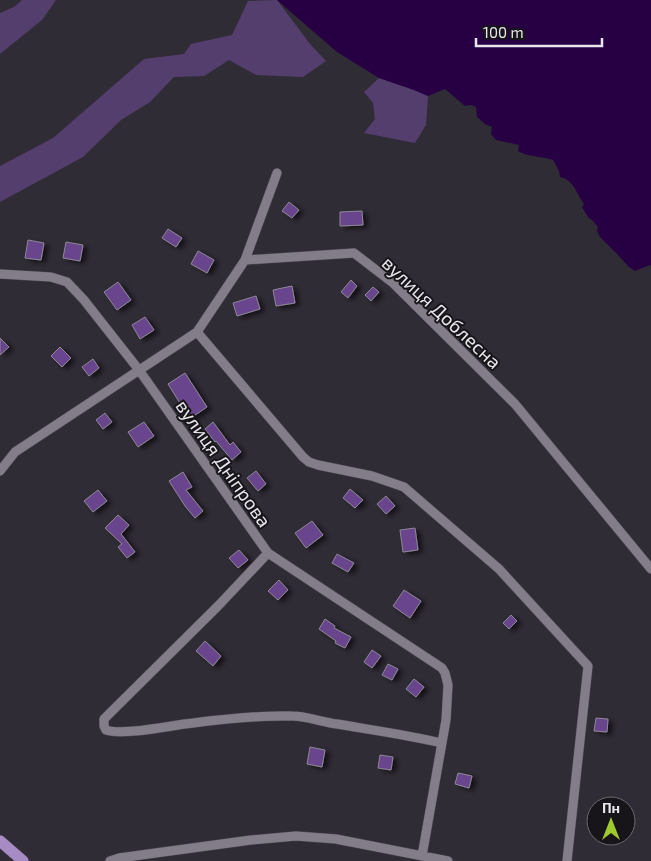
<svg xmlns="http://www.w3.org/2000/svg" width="651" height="861" viewBox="0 0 651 861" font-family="'Exo 2',sans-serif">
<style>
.green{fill:#543e6d}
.water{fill:#270044}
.building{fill:#68458c;stroke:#8d8894;filter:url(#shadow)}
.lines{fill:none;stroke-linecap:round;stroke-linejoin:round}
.minor-casing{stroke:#4e4a54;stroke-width:10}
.major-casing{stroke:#4e4a54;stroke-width:12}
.minor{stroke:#827d89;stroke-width:9}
.major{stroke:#a68bc5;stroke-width:11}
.labels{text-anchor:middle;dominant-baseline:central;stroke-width:4;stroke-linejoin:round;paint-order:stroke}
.street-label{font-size:19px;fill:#e8e5ec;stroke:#17151a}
</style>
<defs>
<filter id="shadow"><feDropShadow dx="4.5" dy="2.5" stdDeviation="2.5" flood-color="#0009"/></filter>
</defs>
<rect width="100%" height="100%" fill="#302c36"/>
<path class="green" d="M22,0H56L42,20L0,54V30L1,29H0V13L14,7Z
M277,0L310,44L326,61L303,77L256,75L229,60L204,76L174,77L150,102L121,120L83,157L0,202V166L53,138L144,59L184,54L191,44L232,35L248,1Z
M379,78L414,90L428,96L426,125L415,143L364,133L375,119L373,103L364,92Z"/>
<path class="water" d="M277,0H651V265L642,268L635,271L629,267L616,253L600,237L597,231L598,227L593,221L588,217L582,207L584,204C576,193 574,180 560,177L559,171L553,160C541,156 528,157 518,151L519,145L496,140L491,134L492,127L485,124L477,117L476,107L471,105L465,106L445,89L428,96L414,90L379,78L337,52Z"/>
<path class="building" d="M289,202L299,210L292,218L282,211Z
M362,211L363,225L340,226V212Z
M168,229L182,238L176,247L162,238Z
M28,240L44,243L41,260L25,258Z
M66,242L83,245L80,261L63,258Z
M198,251L214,260L207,273L191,264Z
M351,280L357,286L348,298L341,292Z
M118,282L131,300L117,310L104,292Z
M292,286L295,303L276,306L273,290Z
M373,287L379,292L371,301L365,295Z
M256,296L260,309L237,316L233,303Z
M145,317L154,330L140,339L132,325Z
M0,338L9,347L0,355Z
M60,347L71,358L62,367L51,356Z
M93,359L99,368L89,376L82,367Z
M185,373L207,407L188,420L179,407L181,405L168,384Z
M105,413L112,422L103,429L96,420Z
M144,422L154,436L138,447L128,432Z
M213,422L230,445L233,442L241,452L232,460L216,441L215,442L205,429Z
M256,471L266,484L258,491L247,478Z
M183,472L192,487L186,490L203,511L195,518L185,506L169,481Z
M350,489L363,500L355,508L343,498Z
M98,490L107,501L93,512L84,501Z
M386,496L395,506L386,514L377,504Z
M118,515L129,525L121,534L135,552L127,558L118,547L122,544L105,528Z
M312,521L323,535L306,548L295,533Z
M415,528L418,550L403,552L400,530Z
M239,550L248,560L238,568L229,558Z
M337,554L354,563L348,572L332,563Z
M279,580L288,590L278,600L268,591Z
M404,590L421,601L410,618L393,606Z
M511,615L517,621L509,629L503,623Z
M325,619L335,626L334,628L351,637L345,648L335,643L336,641L319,629Z
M205,641L221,656L213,666L196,651Z
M372,650L381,656L372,668L364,662Z
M388,664L398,669L392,680L382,675Z
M414,679L424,687L416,697L406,689Z
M596,718L608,719L607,732L594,731Z
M310,747L325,750L322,767L307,764Z
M380,755L393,757L391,770L378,768Z
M458,773L472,776L469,788L455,784Z"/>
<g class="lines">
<defs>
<path id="minor" d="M245,260L354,253L393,283L515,404L651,569
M0,274L51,277L67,282L84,300L139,370L268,553L442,668L445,673L448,685L446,720L422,856
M197,332L303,457L309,462L318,465L372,476L404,487L499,569L588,666L567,861
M0,471L15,452L197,332L245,260L277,173
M268,553L218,606L104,719V726L106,730C124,736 172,725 193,723C225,719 259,715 292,716C306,716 322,722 337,724C372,730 407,735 442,743
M110,861L119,858L251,840L296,836L336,839L448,861"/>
<path id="major" d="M0,841L23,861"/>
</defs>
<use href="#minor" class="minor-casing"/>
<use href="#major" class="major-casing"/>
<use href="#minor" class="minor"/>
<use href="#major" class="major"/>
</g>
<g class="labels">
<g class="street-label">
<text transform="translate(442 312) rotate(43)">вулиця Доблесна</text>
<text transform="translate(224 463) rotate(55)">вулиця Дніпрова</text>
</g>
</g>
<g transform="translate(611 821)"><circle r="24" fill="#17151a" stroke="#6b686e"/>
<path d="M0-4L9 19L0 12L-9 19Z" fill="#9eca2f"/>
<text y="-8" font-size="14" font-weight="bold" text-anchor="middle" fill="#e8e5ec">Пн</text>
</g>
<path d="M476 38v8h126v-8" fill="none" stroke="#e8e5ec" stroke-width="2.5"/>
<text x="483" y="38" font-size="15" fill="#e8e5ec" stroke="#17151a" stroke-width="4" paint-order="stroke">100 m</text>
</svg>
